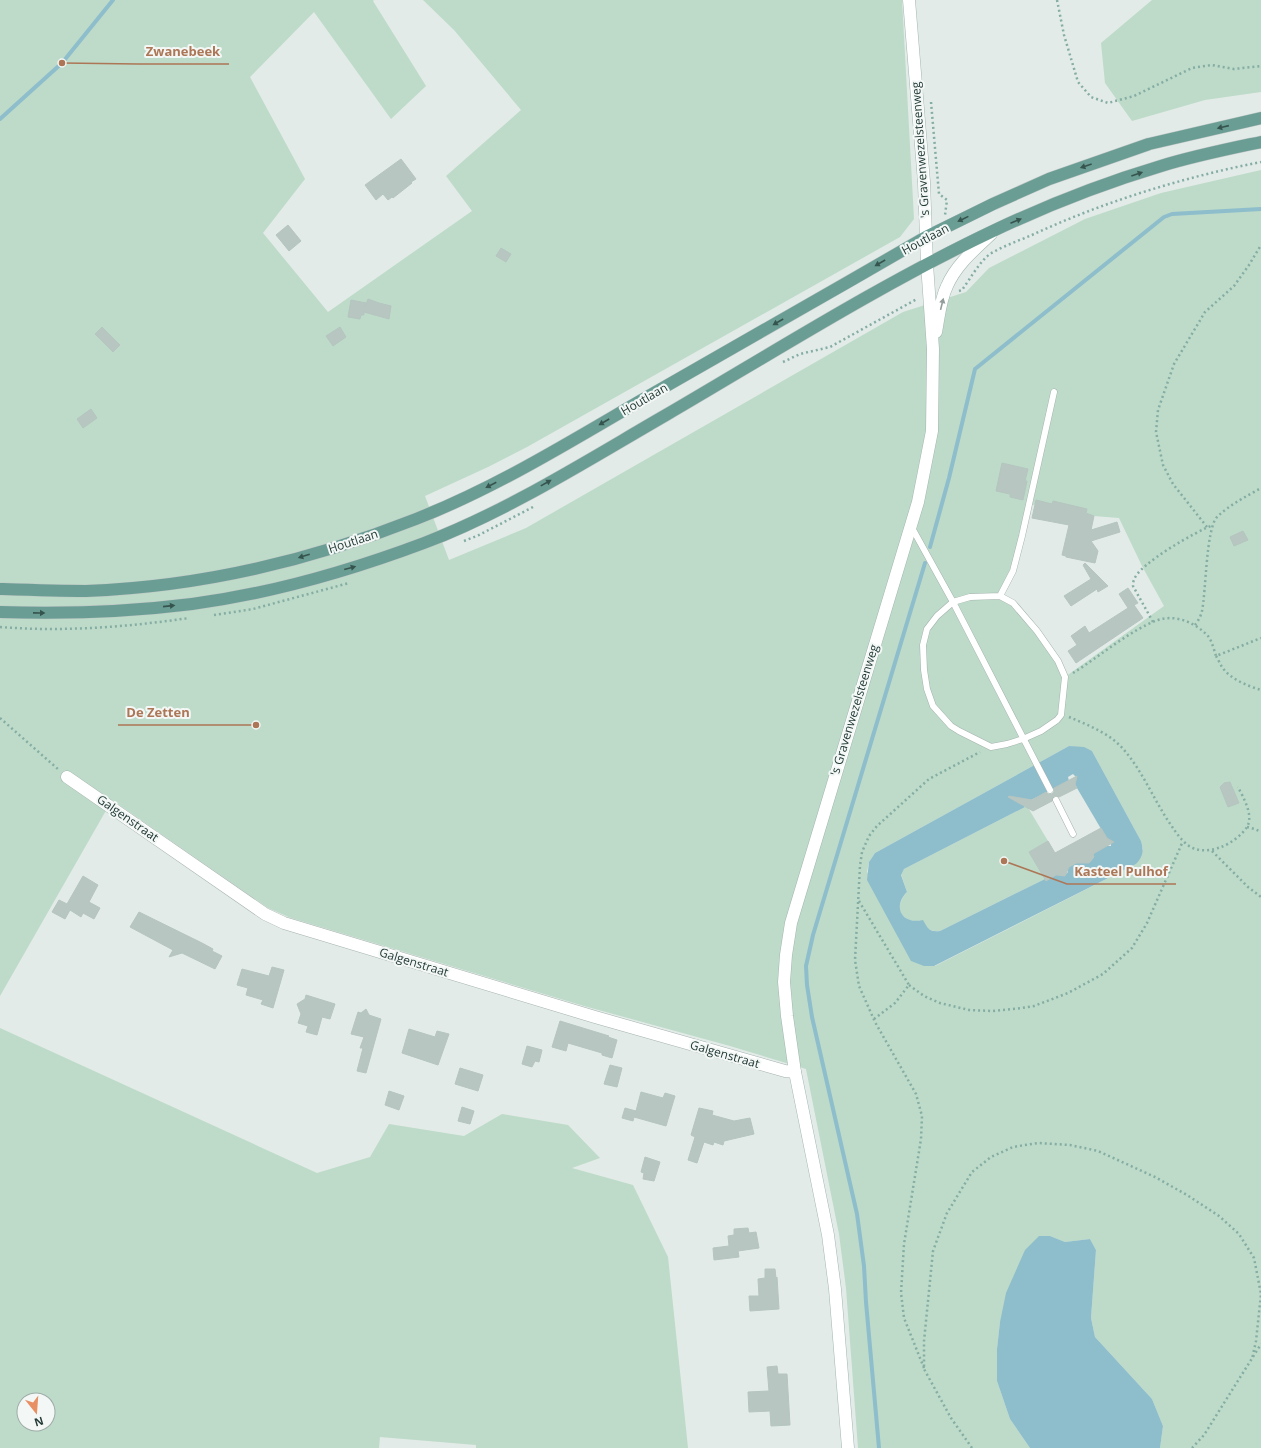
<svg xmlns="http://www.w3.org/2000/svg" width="1261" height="1448" viewBox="0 0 1261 1448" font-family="'Open Sans',sans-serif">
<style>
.green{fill:#bddbc8;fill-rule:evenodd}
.water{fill:#8ebdcc;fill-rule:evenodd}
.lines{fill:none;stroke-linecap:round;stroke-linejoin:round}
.stream{stroke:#8ebdcc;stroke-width:4}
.building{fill:#b8c6c1;stroke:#b5c5c0}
.lane-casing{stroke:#a5b3af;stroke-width:7}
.street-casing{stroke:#a5b3af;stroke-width:13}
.secondary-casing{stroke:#a2b6b1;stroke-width:13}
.primary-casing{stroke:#c2c8c7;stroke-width:13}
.path{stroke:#85ada4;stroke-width:2.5;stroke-dasharray:2 3;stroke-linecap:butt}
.lane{stroke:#fff;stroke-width:6}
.street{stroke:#fff;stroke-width:12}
.secondary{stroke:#fff;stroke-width:12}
.primary{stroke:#6a9e95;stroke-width:12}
.oneway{fill:#36544e}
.oneway2{fill:#929d9b}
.labels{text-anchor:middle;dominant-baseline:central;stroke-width:4;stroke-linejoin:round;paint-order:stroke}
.street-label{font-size:12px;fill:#243b37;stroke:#f3f8f6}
.leader{fill:none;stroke:#ad7656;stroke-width:1.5}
.callout-dot{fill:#ad7656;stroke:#f3f8f6;stroke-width:1.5}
.callout-label{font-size:13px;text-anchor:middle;font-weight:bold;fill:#ad7656;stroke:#f3f8f6;stroke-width:4;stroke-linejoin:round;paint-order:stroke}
</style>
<rect width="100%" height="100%" fill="#e2ebe8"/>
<path class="green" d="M0,0H374L373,1L426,86L391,119L314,12L250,77L305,179L263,233L328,312L472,211L446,176L521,110L454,30L423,0H902L914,219L900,237L527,447L488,467L425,496L449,560L526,528L903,312L966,292L989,268L1085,219L1161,193L1261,170V1448H1160L1163,1426L1152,1399L1095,1337L1091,1318L1096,1250L1090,1239L1065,1242L1050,1236L1000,1322L997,1349V1381L1010,1419L1030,1448H858L846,1288L839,1234L806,1069L730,1046L584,1006L291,918L268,908L112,800L0,996ZM1052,504L1087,509L1086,513L1094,516L1119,518L1142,566L1164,606L1065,677L1037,631L1013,603L1000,596L1013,571L1029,505ZM1069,746L1092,751L1141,841L1143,849L1136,864L935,966L867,872L869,862L875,853Z
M1152,0H1261V92L1205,100L1132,121L1105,83L1101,43Z
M1027,806L1048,841L1029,852L1045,879L940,931C930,932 925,927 916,922C913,921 910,921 907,919C895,912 900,900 907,892L901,874L904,869Z
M0,1028L317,1173L370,1157L389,1124L464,1136L502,1114L568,1125L600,1158L572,1168L633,1185L668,1257L688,1448H476V1445L380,1437L379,1448H0ZM24,1400H48V1424H24Z"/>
<path class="water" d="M1069,746L1084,747L1092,751L1141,841C1144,851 1143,856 1136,864L934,966H924L911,961L867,880L869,862L875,853ZM1073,774L1076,777L1074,782L1077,788L1107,839L1111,841V846H1105L1093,854L1094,857L1089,863H1082L1080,861L1067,868L1068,872L1065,875L1062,876L1057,874L1046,881L1045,879L940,931C929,932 928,929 923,920C902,925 892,907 907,892L901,875L904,869L1027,806L1025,807L1022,803L1025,799H1027L1029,801L1069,781L1068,777Z
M1039,1236H1050L1065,1242L1090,1239L1096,1250L1091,1318L1095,1337L1152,1399L1163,1426L1160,1448H1030L1010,1419L997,1381V1349L1000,1322L1006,1293L1025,1250Z"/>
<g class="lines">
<path class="stream" d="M0,119L62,63L113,0
M930,547L949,478L975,369L1164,217L1172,214L1261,209
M879,1448L866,1302L864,1266L857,1214L812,1017L807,985L806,966L813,935L925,563"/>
</g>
<path class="building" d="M401,159L416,179L411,182L412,183L393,198L392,197L388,200L383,194L376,200L365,185Z
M288,225L301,241L289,251L276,235Z
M501,248L511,254L506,262L496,256Z
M368,299L379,303L391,306L389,319L364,312V315H361L360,319L348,317L351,300L366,303L365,307Z
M102,327L120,345L113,352L95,334Z
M340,327L346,337L333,346L326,336Z
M91,409L97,418L83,428L77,419Z
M1002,463L1028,469L1025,481H1027L1023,500L1010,497V494L996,491Z
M1036,500L1052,504L1053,501L1087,509L1086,513L1094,516L1091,530L1117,522L1120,532L1091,541L1098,551L1095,563L1066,557V556L1062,555L1069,525L1032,518Z
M1243,531L1248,540L1234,546L1230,537Z
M1085,563L1108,586L1098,592L1097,589L1071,606L1064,596L1091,579L1083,565Z
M1128,588L1138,603L1134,605L1143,618L1076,663L1068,651L1077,645L1071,636L1085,626L1089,633L1128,608L1119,594Z
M1077,776L1075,785L1077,788L1059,797L1057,796H1054L1052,801L1033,811L1008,797L1009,796L1032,800L1046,792L1048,794H1052L1054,792V788Z
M1230,782L1239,803L1228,807L1220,787L1224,783Z
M1101,828L1107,838L1114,842L1093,854L1094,857L1089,863H1076L1069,867L1065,876L1056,875L1046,881L1029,852L1048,841L1055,853Z
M83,876L98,885L89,902L100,908L94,919L83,913L81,917L70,910L65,919L52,912L59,900L67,904Z
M139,912L202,943L213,949L212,951L222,956L215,969L182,953L169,957L173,950L130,927Z
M272,967L284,970L273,1008L261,1004L263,1000L246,995L248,988L237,985L242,969L269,976Z
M306,995L335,1004L330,1019L322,1017L317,1035L306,1032L308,1026L298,1023L301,1014L297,1004L305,999Z
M366,1009L369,1015L381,1019L366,1073L357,1071L363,1048H360L364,1037L351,1034L358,1012L361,1013Z
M560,1021L609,1036L608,1037L617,1040L612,1058L602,1055V1053L568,1043L566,1051L552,1047Z
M409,1029L435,1037L437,1031L449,1034L438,1065L402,1053Z
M527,1046L542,1050L539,1062L535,1061L532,1067L522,1064Z
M610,1065L622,1068L617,1087L604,1084Z
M460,1068L483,1075L478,1091L455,1084Z
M389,1091L404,1096L399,1110L385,1105Z
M641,1092L663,1098L665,1093L675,1096L666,1126L634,1117L633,1121L622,1118L625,1108L636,1111Z
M462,1107L474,1111L470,1124L458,1121Z
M699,1108L713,1111L712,1115L734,1121L750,1118L754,1134L724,1141L723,1145L714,1142L713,1145L704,1142L697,1163L688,1160L695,1137L691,1135Z
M645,1157L660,1162L654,1181L643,1179L644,1173L641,1172Z
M748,1228L749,1233L756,1232L759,1248L738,1251L739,1257L714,1260L713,1248L729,1246L728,1236L734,1235V1229Z
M765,1269H775L776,1278L777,1277L779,1309L750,1311L749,1296H759L758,1279L765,1278Z
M777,1366L778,1374H787L790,1425L771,1426L770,1411L749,1412L748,1392L769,1391L767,1367Z"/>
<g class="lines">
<defs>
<path id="lane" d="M911,526L953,602L1050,790
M1000,596L1013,603L1037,631L1058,661L1065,677L1061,715L1057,720L1041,731L1023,739L1007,744L991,747L959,731L951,726L933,706L927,689L924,670L923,645L927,629L937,616L953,602L970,597Z
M1000,596L1013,571L1022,536L1054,392
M1056,800L1073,834"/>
<path id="street" d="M67,777L265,914L284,923L595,1017L785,1071L795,1072"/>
<path id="secondary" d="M936,332C939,317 940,300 947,286C956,265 974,250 991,234
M848,1448L835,1289L828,1235L795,1072L787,1016L784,982L786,955L791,923L918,502L932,431L933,349L927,264L924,182L909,0"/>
<path id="primary" d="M0,589C29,590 57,591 86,591C198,587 312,560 416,519C495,488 568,443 640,401C736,346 831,292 926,237L993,204L1049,179L1149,144L1261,118
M0,612C64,614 128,612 192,604C268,594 352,570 424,543C508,511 588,460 666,415C774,352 881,284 995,230C1048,205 1104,183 1161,166C1193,156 1228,149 1261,142"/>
</defs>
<use href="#lane" class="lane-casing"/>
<use href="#street" class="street-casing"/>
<use href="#secondary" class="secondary-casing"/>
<use href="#primary" class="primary-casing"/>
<path class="path" d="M1057,0L1064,35L1078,82L1091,97L1108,103L1134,96L1192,68L1212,65L1234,69L1261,66
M931,102L939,194L947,200L945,215
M959,291L962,290C970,279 980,261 990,254C1003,246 1018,241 1032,235C1103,202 1184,177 1261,162
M783,362L800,354L830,347L917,299
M1207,527L1173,484L1163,465L1156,432L1158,410L1174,364L1205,312L1234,286L1249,265L1261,245
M464,541L479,535L533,507
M214,615L253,609L349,583
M1153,622L1133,586C1133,584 1133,582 1134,580C1138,564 1197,531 1213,525
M1195,625C1198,621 1201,616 1202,611C1206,592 1206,529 1217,517C1229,505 1247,496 1261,488
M0,627C63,632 127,627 189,618
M1216,656C1218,659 1220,664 1222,667C1230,679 1248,686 1261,690
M1073,673C1099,657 1130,630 1158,620C1176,614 1196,623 1208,636C1212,641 1214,650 1216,656L1261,638
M1069,717C1088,725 1111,734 1124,750C1144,773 1155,803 1173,828C1177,834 1182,841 1189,846C1198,852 1211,851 1221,847C1230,844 1242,835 1247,827C1254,815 1243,797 1238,787
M0,718L59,770
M1247,827L1255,829L1261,832
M1212,851L1248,887L1261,897
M859,901L909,985L895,1003L874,1019
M909,985L924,996L940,1003L969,1010L992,1011L1022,1008L1034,1006L1068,993L1103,974L1132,948L1147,923L1183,841
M924,1368L904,1318L901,1293L904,1244L921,1139L922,1116L916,1094L875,1022L859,986L855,960L860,866L862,852L869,836L877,826L929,779L980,752
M972,1448L951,1418L924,1369V1341L933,1251L947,1213L972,1172L991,1157L1013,1147L1038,1143L1070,1145L1098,1151L1155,1177L1187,1195L1219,1216L1239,1234L1254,1258L1261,1294L1256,1341L1252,1359
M1192,1448L1204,1435L1261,1344"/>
<use href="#lane" class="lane"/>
<use href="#street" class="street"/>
<use href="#secondary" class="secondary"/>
<use href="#primary" class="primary"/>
</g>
<defs><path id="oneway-solid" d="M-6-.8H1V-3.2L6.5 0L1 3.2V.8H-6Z"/></defs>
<g class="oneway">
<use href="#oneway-solid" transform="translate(1223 127) rotate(167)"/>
<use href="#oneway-solid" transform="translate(1086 166) rotate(161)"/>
<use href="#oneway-solid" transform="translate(1137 174) rotate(-19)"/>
<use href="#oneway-solid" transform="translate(963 219) rotate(154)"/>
<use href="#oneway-solid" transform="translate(1016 221) rotate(-23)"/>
<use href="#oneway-solid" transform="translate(880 263) rotate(150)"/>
<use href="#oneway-solid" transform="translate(778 322) rotate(150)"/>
<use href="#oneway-solid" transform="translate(604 422) rotate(150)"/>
<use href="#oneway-solid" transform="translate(546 483) rotate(-29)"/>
<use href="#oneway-solid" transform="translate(491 485) rotate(153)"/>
<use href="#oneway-solid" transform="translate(304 556) rotate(163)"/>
<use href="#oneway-solid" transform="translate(350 568) rotate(-15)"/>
<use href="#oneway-solid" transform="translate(169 606) rotate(-6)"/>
<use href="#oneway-solid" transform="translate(39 613) rotate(1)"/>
</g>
<use class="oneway2" href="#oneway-solid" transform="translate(942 304) rotate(-76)"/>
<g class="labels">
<g class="street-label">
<text transform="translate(920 150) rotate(-94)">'s Gravenwezelsteenweg</text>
<text transform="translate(925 239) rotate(-28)">Houtlaan</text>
<text transform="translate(644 399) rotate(-30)">Houtlaan</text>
<text transform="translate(353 541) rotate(-18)">Houtlaan</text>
<text transform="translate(854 710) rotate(-73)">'s Gravenwezelsteenweg</text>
<text transform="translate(128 818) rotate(35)">Galgenstraat</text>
<text transform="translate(414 962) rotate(17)">Galgenstraat</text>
<text transform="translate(725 1054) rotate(16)">Galgenstraat</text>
</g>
</g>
<path class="leader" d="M62 63L138 64H229M256 725L197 725H118M1004 861L1067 884H1176"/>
<g class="callout-dot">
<circle cx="62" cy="63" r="4"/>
<circle cx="256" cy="725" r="4"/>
<circle cx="1004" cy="861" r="4"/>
</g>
<g class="callout-label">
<text x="183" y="56">Zwanebeek</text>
<text x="158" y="717">De Zetten</text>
<text x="1121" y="876">Kasteel Pulhof</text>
</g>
<g transform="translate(36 1412) rotate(163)"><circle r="19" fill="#f3f8f6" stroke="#a0acaa"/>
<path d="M0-3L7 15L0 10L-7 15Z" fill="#e89064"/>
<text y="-6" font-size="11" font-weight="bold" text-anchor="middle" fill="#243b37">N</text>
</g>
</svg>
